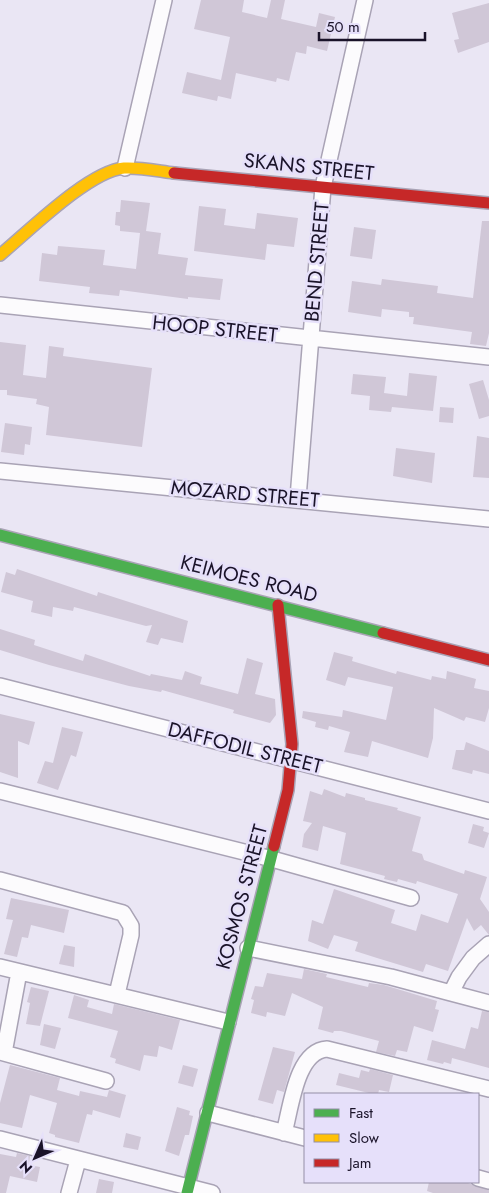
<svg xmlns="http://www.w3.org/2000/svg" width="489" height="1193" font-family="Jost,sans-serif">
<rect width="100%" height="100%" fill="#eae6f4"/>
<path fill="#d0c7d7" d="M201 0H244L242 12 267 18 271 0H285L281 19 316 27 319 13 335 17 327 51 307 46 306 54 296 52 289 81 277 78 276 82 236 73 231 99 218 96 217 101 182 93 187 72 221 80 230 37 194 29Z
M489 3V42L458 53 454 40 459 39 452 13Z
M121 200 150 203 146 231 161 233 158 254 188 258 185 275 223 279 220 300 188 297V299L120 290 119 296 89 293 90 287 39 281 42 253 57 255 58 246 105 250 103 265 136 269 140 233 120 231V226L115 225 116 212H120Z
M199 206 226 209 224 225 255 229 257 213 298 218 294 247 267 244 265 260 194 251Z
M482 221H489V333L486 346 470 344 472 332 413 324 414 317H409V312L382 309 381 317 348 312 352 281 381 285 382 279 438 286 437 293 473 298Z
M354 227 376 230 372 259 350 256Z
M0 342 26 345 23 375 46 378 49 346 64 348 63 356 152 368 142 447 46 435 49 407 36 404 37 399 7 395V390H0Z
M409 373 437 376 433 411 392 407 391 412 369 410 370 396 351 394 353 374 386 377 384 393 407 396Z
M483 380 489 400V416L479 419 469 384Z
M440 407 454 408 453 423 439 422Z
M5 423 32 427 30 445 25 444 24 455 1 452Z
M477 436 489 438V478L473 477Z
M396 448 435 453 432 483 393 476Z
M17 569 97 596 98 592 188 621 183 643 161 638 158 645 146 642 152 625 146 626 74 607 73 611 53 607 52 617 31 612 33 601 1 592 6 572 15 575Z
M0 629 35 640 34 645 83 661 85 654 150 676 151 674 182 680 185 671 202 677 200 684 238 694 247 658 253 660 263 663 255 694 275 699 276 715 270 723 233 713 234 710 162 690 161 692 129 686 49 665 0 650Z
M334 652 353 657 352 661 396 674 397 671 431 680 432 676 446 679 447 671 476 679 474 688 489 691V708L485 722 466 717 464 721 434 708 433 738 428 758 372 741 368 757 344 752 350 732 329 726 328 730 315 727 316 722 302 718 303 711 342 717 343 710 386 720 393 687 348 677 345 686 326 680Z
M0 714 35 722 29 745 18 741V778L0 772Z
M62 727 83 732 76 757 71 755 58 790 37 783 45 761 53 763Z
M466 742 489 751V774L473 770 472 774 452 769 456 750H464Z
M324 789 345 797 346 793 365 798V800L398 808 397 810 421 817 412 851 422 854 424 860 464 874 465 870 487 877 480 899 489 912V935L481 925 474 931 467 918 448 971 426 964 423 972 377 958 355 951 358 942 334 935 328 949 308 941 312 920 323 924 334 889 395 910 391 923 416 931 421 914 448 923 458 894 417 881 416 884 398 879 397 882 384 879 385 876 340 864 346 833 323 826 318 851 302 847 304 834 312 823 303 821 310 791 322 795Z
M473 824 484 827 483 831 489 833 484 848 468 843Z
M11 898 69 910 64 933 31 925 28 938 22 937 17 957 4 954 13 920 6 919Z
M64 945 75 947 74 967 59 964Z
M304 969 327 974 326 977 368 987 369 983 384 985 437 1001 435 1009 439 1010 433 1032 414 1026 407 1052 397 1050 395 1056 376 1052 379 1041 341 1031H334L333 1033 318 1029 323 1007 292 993 285 1016 267 1012 266 1017 251 1013 254 1000 251 999 255 986 263 987 267 973 302 979Z
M31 987 49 991 40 1026 26 1024 30 1003 27 1002Z
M74 995 89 1000 87 1007 112 1014 114 1004 180 1020 172 1050 159 1046 157 1057 144 1055 140 1071 115 1063 116 1059 110 1057 118 1031 68 1018Z
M482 1011 489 1012V1068L452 1058 451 1064 444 1062 443 1064 427 1060 432 1040 465 1049 471 1027 478 1029Z
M44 1024 61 1028 55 1049 40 1045Z
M273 1047 295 1052 284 1092 277 1090 273 1104 258 1100Z
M10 1065 60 1078 57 1090 79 1096 80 1091 107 1097 109 1090 126 1095 120 1118 93 1110 92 1115 87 1114 79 1143 55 1137V1135L49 1133 57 1103 30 1095 22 1128 0 1123V1103Z
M183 1065 198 1069 193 1087 178 1083Z
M370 1069 393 1075 389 1092 379 1090 378 1094H373L336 1085 339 1073 359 1078 361 1070 369 1072Z
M177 1107 190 1111 189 1115 193 1116 189 1135H185L179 1156 165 1151Z
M126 1133 141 1137 138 1150 123 1147Z
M17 1153 30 1156 29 1165 40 1167 37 1182 10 1176 6 1193H0V1154L16 1157Z
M99 1179 114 1182 112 1193H96Z
M429 1182H465L489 1190V1193H433L427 1191Z"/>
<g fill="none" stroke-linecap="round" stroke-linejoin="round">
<defs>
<path id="street" d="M125 168 164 0
M0 305 489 357
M0 471 489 519
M298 498 323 187 365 0
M0 686 489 811
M0 791 272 859 411 898
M0 880 123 913 131 926V935L117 994
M248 948 391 977 451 993 459 977 473 958 489 944
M0 967 228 1022
M451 993 489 1003
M0 1052 106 1081
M4 1053 19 972
M208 1113 305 1138
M284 1133C291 1108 296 1051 327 1049L489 1089
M0 1139 212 1193
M478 1178 489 1181
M69 1193 78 1160"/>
<path id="fast" d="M0 535 383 633
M187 1193 274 846"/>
<path id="slow" d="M0 255C29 231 89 171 124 168 140 167 158 171 174 173"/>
<path id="jam" d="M174 173 489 203
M383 633 489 660
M274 846 288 790 292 744 278 605"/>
</defs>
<use href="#street" stroke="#a9a3b5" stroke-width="18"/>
<use href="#fast" stroke="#a9a3b5" stroke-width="14"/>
<use href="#slow" stroke="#a9a3b5" stroke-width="14"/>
<use href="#jam" stroke="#a9a3b5" stroke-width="14"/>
<use href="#street" stroke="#fcfbfd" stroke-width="15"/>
<use href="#fast" stroke="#4caf50" stroke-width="11"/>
<use href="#slow" stroke="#ffc107" stroke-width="11"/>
<use href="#jam" stroke="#c62828" stroke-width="11"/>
</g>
<g text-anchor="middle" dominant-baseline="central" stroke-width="5" stroke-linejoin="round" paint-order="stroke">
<g font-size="20" fill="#1a1329" stroke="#e6e0fa">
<text transform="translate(309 167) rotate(6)">SKANS STREET</text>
<text transform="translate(317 262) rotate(-85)">BEND STREET</text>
<text transform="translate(215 329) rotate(6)">HOOP STREET</text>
<text transform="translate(245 494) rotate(5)">MOZARD STREET</text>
<text transform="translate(249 579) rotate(14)">KEIMOES ROAD</text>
<text transform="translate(245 748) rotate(14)">DAFFODIL STREET</text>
<text transform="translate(242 897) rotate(-75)">KOSMOS STREET</text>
</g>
</g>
<rect x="304" y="1093" width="175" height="90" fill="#e6e0fa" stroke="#948ea6"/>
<rect x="314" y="1109" width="25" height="8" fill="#4caf50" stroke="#948ea6"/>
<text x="349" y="1118" font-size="15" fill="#1a1329">Fast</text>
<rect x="314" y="1134" width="25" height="8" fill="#ffc107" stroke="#948ea6"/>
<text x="349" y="1143" font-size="15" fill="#1a1329">Slow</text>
<rect x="314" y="1159" width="25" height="8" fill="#c62828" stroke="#948ea6"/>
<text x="349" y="1168" font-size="15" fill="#1a1329">Jam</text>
<g transform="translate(35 1158) rotate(225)" stroke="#e6e0fa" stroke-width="4" paint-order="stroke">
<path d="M0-4L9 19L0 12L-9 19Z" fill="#1a1329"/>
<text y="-8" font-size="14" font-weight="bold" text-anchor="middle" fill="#1a1329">N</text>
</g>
<path d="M319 32v8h106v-8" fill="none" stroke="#1a1329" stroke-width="2.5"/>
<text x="326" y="32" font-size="15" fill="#1a1329" stroke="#e6e0fa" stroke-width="4" paint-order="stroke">50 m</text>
</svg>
